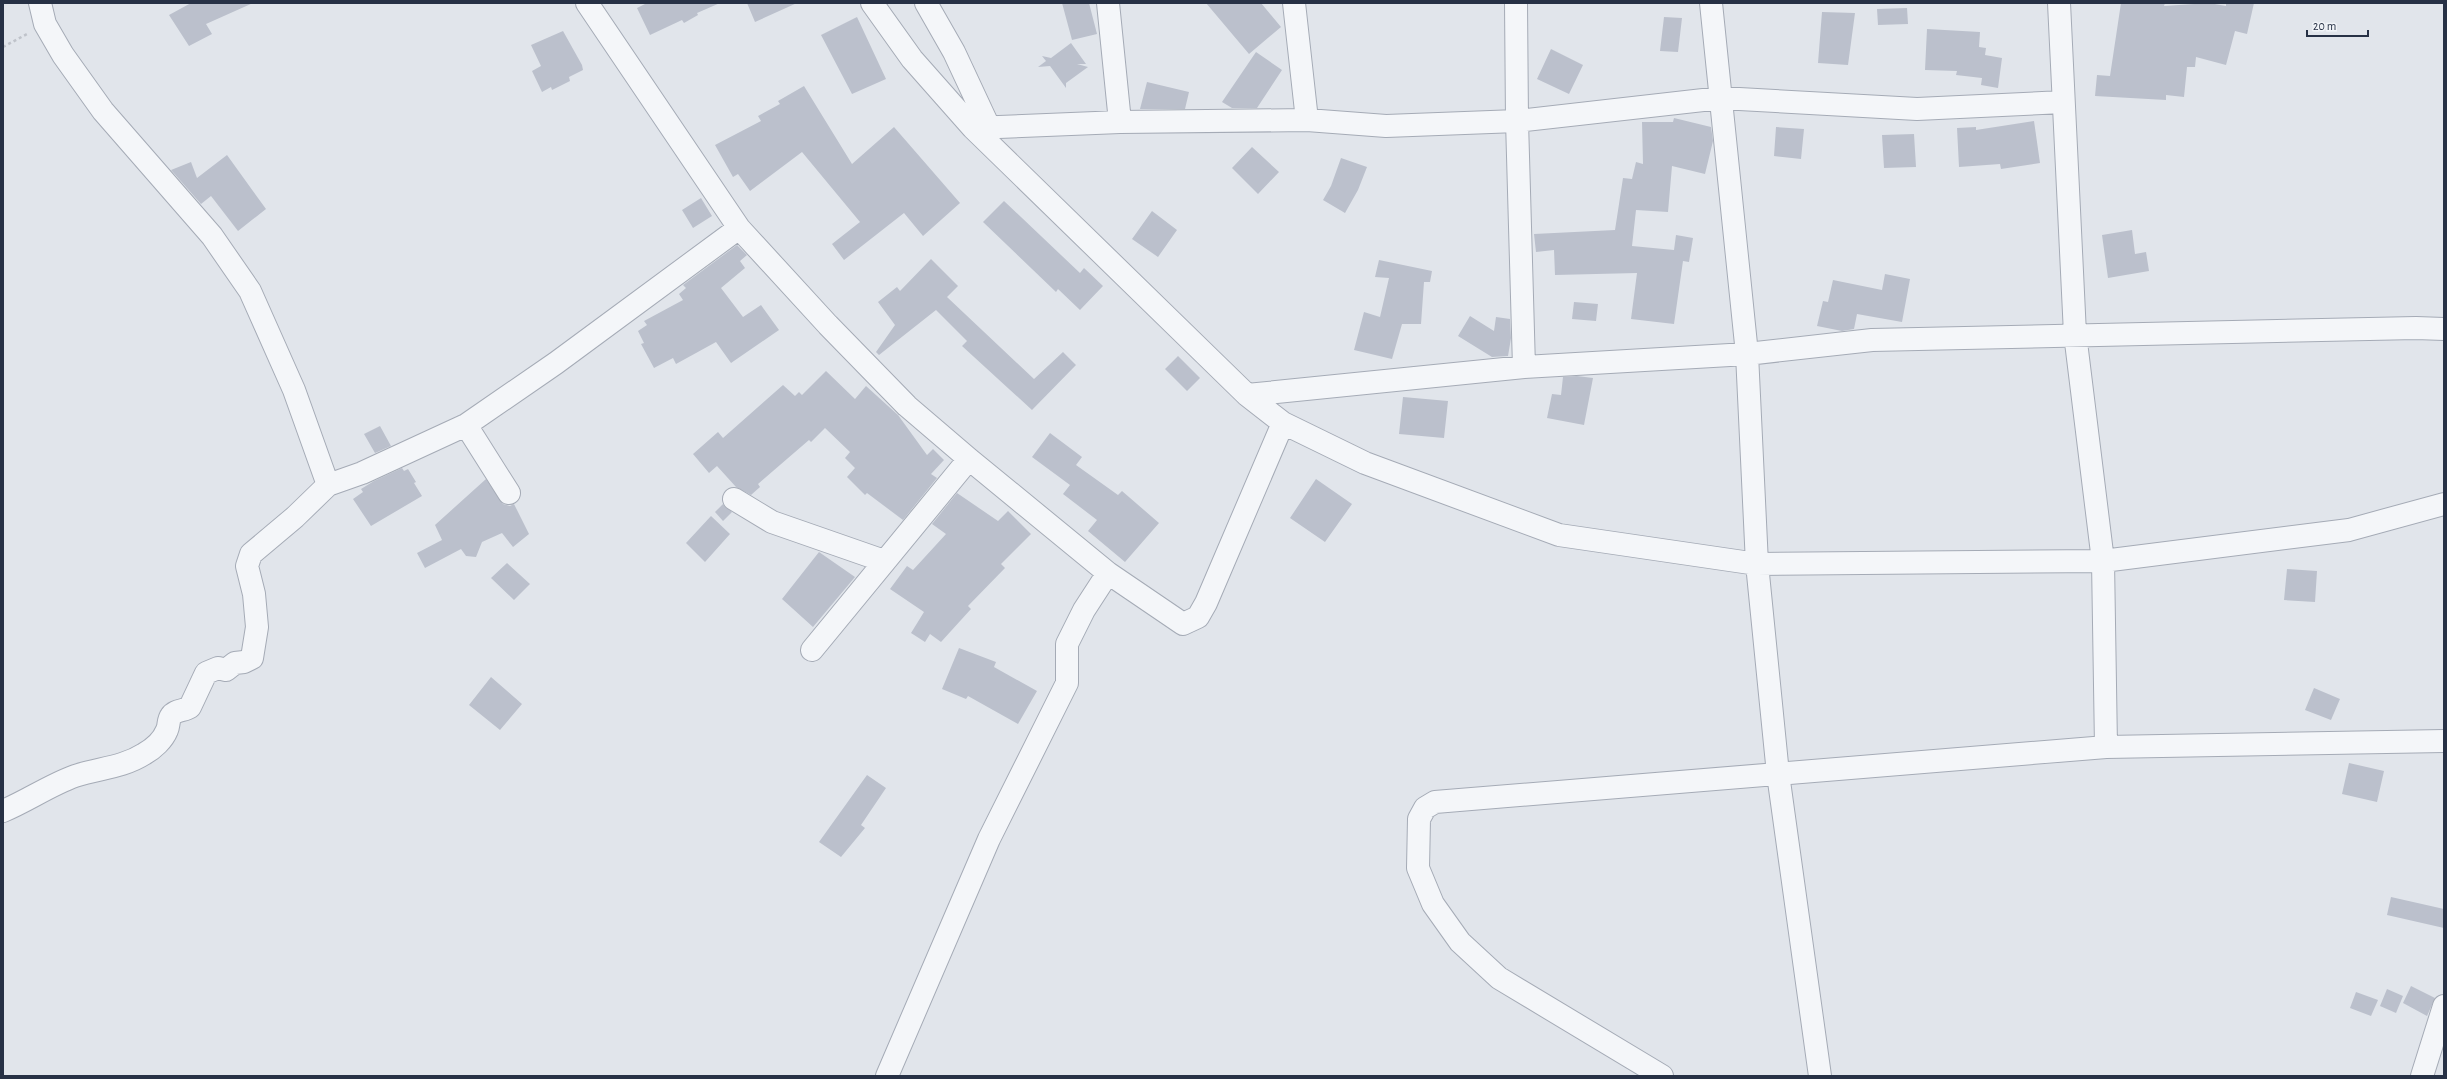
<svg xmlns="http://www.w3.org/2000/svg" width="2447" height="1079" font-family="'Alegreya Sans',sans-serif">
<rect width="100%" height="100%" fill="#e1e5eb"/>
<path fill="#bbc0cc" d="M191 3H253L206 24 212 34 189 46 169 15Z
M647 3H720L697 13 698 15 684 23 682 20 650 35 637 8Z
M747 3H797L755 22Z
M1062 3H1089L1097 34 1072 40Z
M1206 3H1261L1281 27 1249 54Z
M2121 3H2165L2164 6 2209 3 2226 6V3H2254L2247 34 2235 31 2226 65 2196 57 2195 67H2187L2184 97 2166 95V100L2095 96 2097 75 2110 76Z
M1907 8 1908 24 1878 25 1877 9Z
M1822 12 1855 13 1848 65 1818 63Z
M857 17 886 79 852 94 821 35Z
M1664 17 1682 18 1678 52 1660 51Z
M1927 29 1980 32 1979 47 1986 48 1985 55 2002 58 1998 88 1981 85 1982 78 1956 75 1957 71 1925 70Z
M563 31 582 65 583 70 569 77 570 81 552 90 551 87 542 92 532 71 541 66 531 45Z
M1071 43 1086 64H1077L1088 67 1066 83V88L1050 66 1038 67 1046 61 1042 56 1051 58Z
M1551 49 1583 65 1569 94 1537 79Z
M1256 52 1282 70 1257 108H1232L1222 102Z
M1147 82 1189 92 1185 109H1140Z
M804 86 852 164 894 127 960 203 923 236 904 213 844 260 832 244 860 222 802 152 750 191 738 174 733 177 715 145 761 121 758 116 780 104 778 101Z
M1674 118 1711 127 1713 141 1705 174 1672 166 1668 212 1636 210 1632 246 1674 250 1676 235 1693 238 1689 262 1683 261 1674 324 1631 319 1637 273 1555 275 1554 250 1536 252 1534 234 1615 230 1623 178 1632 179 1636 162 1643 164 1642 122H1673Z
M2034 121 2040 163 2001 169 2000 164 1959 167 1957 128 1976 127V130Z
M1776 127 1804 129 1801 159 1774 156Z
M1914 134 1916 167 1884 168 1882 135Z
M1252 147 1279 172 1258 194 1232 168Z
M227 155 266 209 238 231 211 196 201 204 171 170 191 162 197 178Z
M1341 158 1367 167 1358 190 1345 213 1323 200 1331 186Z
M701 198 712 216 693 228 682 210Z
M1004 201 1080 273 1084 268 1103 286 1080 310 1058 289 1056 292 983 222Z
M1152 211 1177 230 1158 257 1132 239Z
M2132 230 2135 254 2146 252 2149 271 2108 278 2102 235Z
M737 245 747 255 740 261 745 268 721 288 743 317 761 305 779 330 731 363 716 342 676 364 673 358 654 368 641 344 644 343 638 331 647 325 644 321 683 300 679 294 686 288 683 285Z
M931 259 958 286 947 297 1034 379 1063 352 1076 365 1032 410 962 346 967 341 936 310 879 355 876 352 895 325 878 302 897 287 900 291Z
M1379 260 1432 271 1430 282H1424L1421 324H1402L1392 359 1354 350 1364 312 1380 317 1389 278 1375 277Z
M1885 274 1910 279 1902 322 1857 314 1854 329 1842 331 1817 326 1823 301 1828 302 1833 280 1882 290Z
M1574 302 1598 304 1596 321 1572 319Z
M1470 316 1494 331 1496 317 1510 319 1511 338 1508 356 1492 357 1458 336Z
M1178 356 1200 378 1187 391 1165 369Z
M826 371 855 399 866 386 898 415 927 455 933 449 944 460 931 474 937 478 903 520 867 493 865 495 847 477 855 468 845 458 850 452 825 428 811 442 809 440 758 484 760 487 751 495 736 487 717 466 709 473 693 454 718 432 723 438 783 385 795 396 799 392 802 395Z
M1577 376 1593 378 1584 425 1547 418 1552 394 1561 395 1563 377Z
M1403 397 1448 401 1444 438 1399 434Z
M380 426 391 446 375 453 364 434Z
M1050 433 1082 457 1076 465 1118 495 1122 491 1159 523 1125 562 1088 531 1097 520 1063 494 1070 485 1032 457Z
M402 468 404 471 408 469 416 482 414 483 422 496 371 526 353 499 363 492 361 489 374 481Z
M486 479 503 504 510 506 514 504 529 534 513 547 502 533 482 542 476 557 466 556 461 549 425 568 417 553 442 540 435 525Z
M1316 479 1352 504 1325 542 1290 518Z
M957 493 998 521 1008 511 1031 534 1001 564 1005 568 968 606 971 609 941 642 930 634 925 642 911 633 924 612 890 589 907 566 913 570 946 534 932 524Z
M723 504 732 512 723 521 715 512Z
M711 516 730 534 705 562 686 543Z
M819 552 855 577 813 627 782 599Z
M507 563 530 584 514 600 491 578Z
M2287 569 2317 571 2315 602 2284 600Z
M959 648 996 662 994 667 1037 691 1018 724 968 696 966 699 942 689Z
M491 677 522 704 500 730 469 705Z
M2314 688 2340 699 2331 720 2305 710Z
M2349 763 2384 771 2377 802 2342 794Z
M867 775 886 788 861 825 865 828 841 857 819 842Z
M2391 897 2444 909V928L2387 915Z
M2411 986 2435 998 2427 1016 2403 1003Z
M2387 989 2403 996 2396 1013 2380 1006Z
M2356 992 2378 1000 2371 1016 2350 1008Z"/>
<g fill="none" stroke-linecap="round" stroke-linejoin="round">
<defs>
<path id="minor" d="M40 3 45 24 63 55 103 111 212 236 250 291 294 390 328 485
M587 3 739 228 828 325 907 406 969 459 1108 573 1183 624 1198 617 1206 603 1283 423
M872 3 912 59 973 128 1247 395 1283 423 1365 463 1559 535 1757 564 2103 561 2349 530 2444 504
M926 3 954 52 989 127
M1108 3 1120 122
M1294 3 1307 120
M1516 3 1517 121 1524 367
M1711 3 1747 354 1757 564 1778 774 1820 1076
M2059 3 2075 334 2103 561 2106 747
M973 128 1120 122 1307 120 1386 126 1517 121 1721 98 1917 109 2063 102
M1247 395 1524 367 1747 354 1872 340 2416 328 2444 329
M466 425 509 493
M734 499 772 522 884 561
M812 650 969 459
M3 811C27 801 50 785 75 776 98 768 122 768 144 754 153 749 163 740 167 730 169 726 168 720 171 716 175 710 184 711 190 707L206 673 218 668 226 670 235 663 244 662 252 658 257 627 254 594 247 566 251 554 295 517 328 485 362 473 466 425 556 363 739 228
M887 1076 989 839 1067 683V644L1084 610 1108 573
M1662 1076 1499 978 1460 942 1433 904 1418 868 1419 819 1425 808 1435 802 2106 747 2444 741
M2422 1076 2444 1006"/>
</defs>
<use href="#minor" stroke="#a5abb6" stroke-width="24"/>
<path stroke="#bfc3ca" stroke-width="2.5" stroke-dasharray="3 3" stroke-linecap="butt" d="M3 47 27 34"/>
<use href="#minor" stroke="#f4f6f9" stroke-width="22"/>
</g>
<rect width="2447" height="1079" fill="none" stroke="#273145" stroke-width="8"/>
<path d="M2307 30v6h61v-6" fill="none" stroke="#273145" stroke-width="2"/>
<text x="2313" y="30" font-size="12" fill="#273145" stroke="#f1f4f8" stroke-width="3" paint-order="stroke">20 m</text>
</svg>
